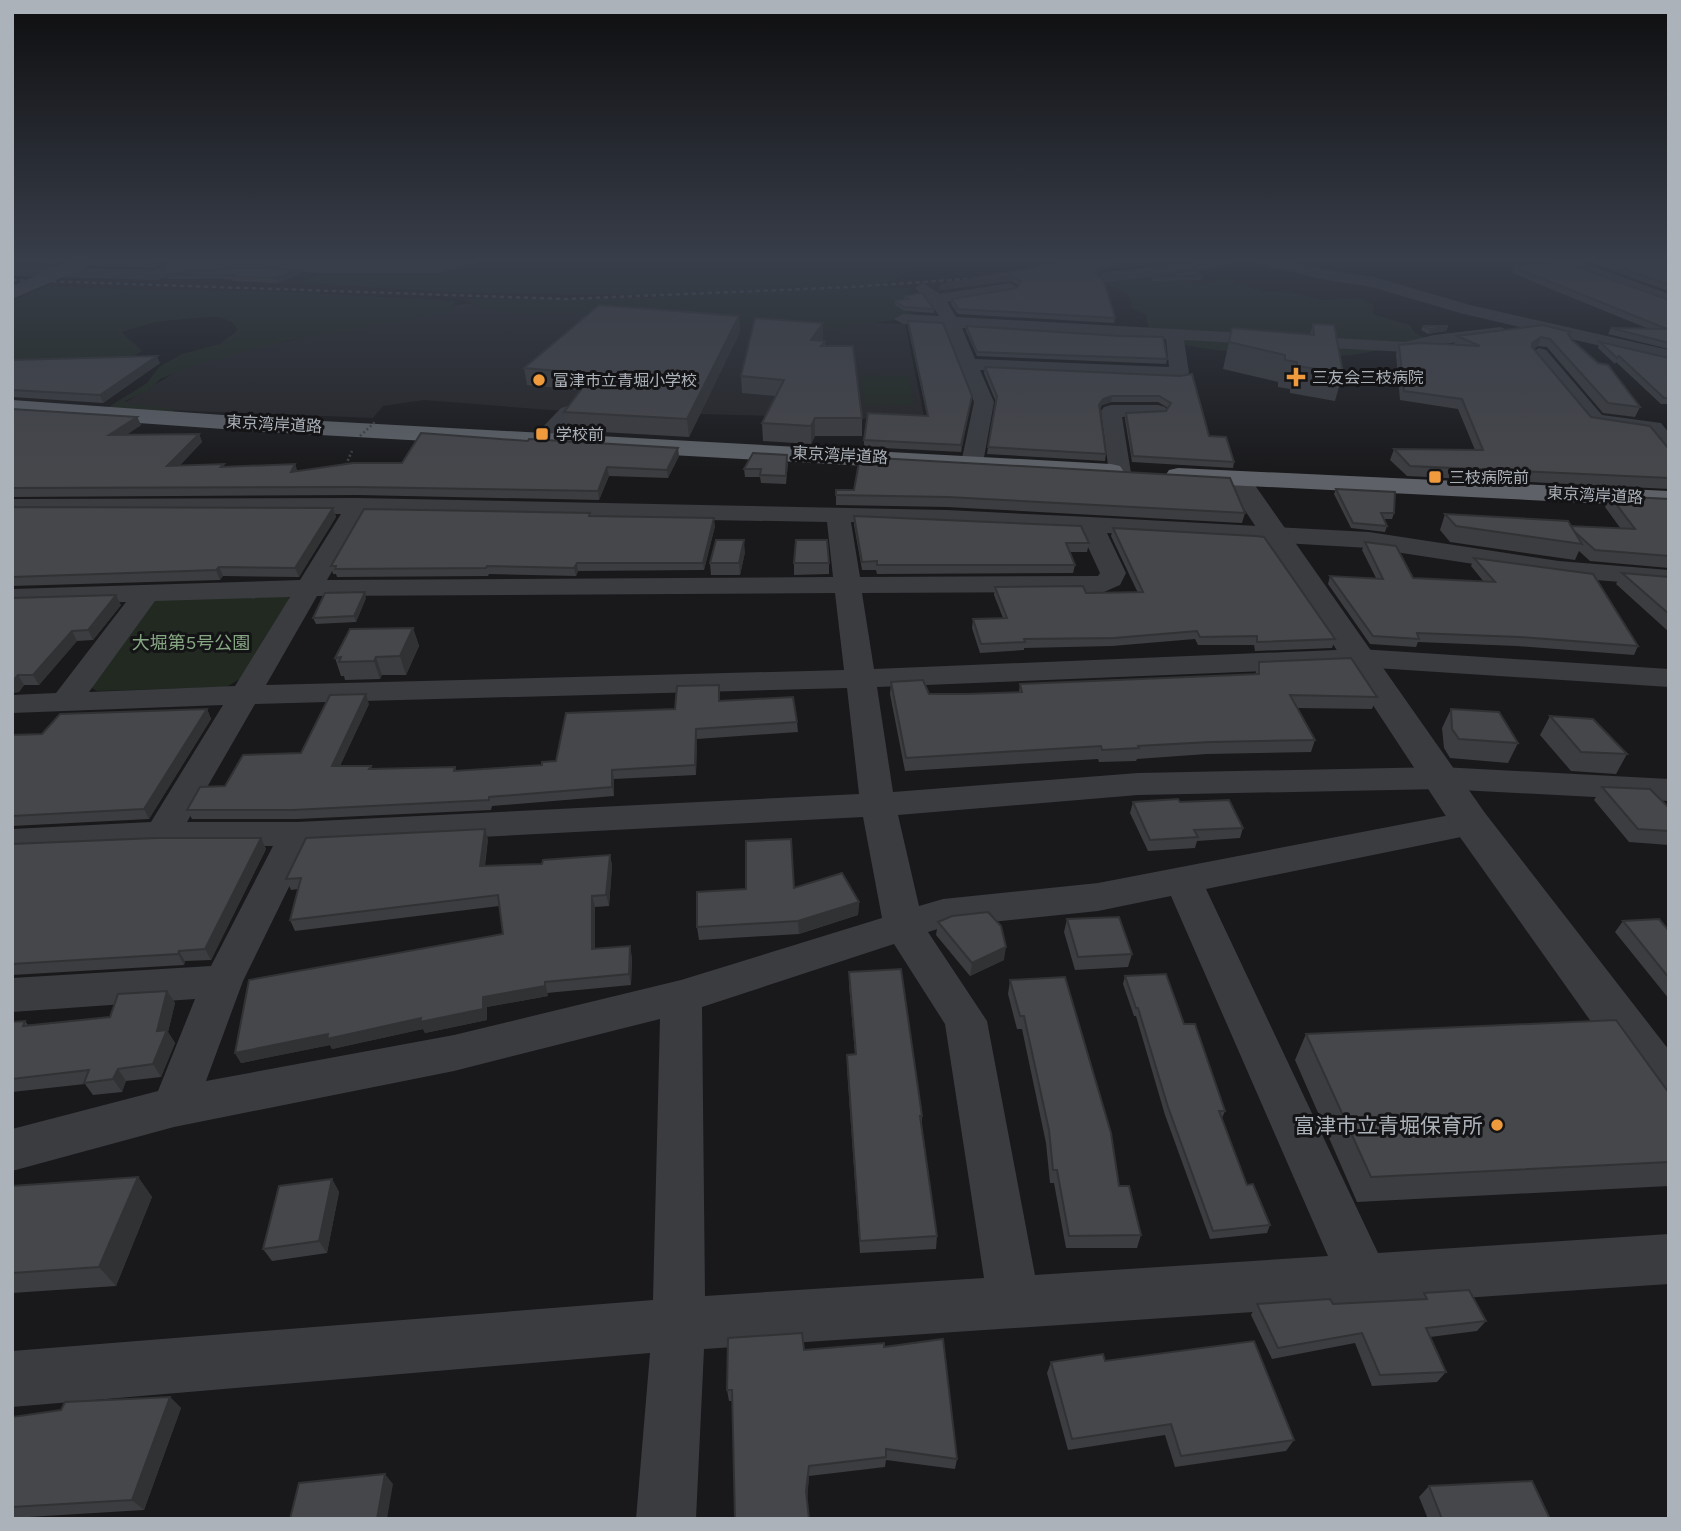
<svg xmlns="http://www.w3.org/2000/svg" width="1681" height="1531" font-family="Figtree,'Noto Sans JP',sans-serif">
<rect width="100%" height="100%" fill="#19191b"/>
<path fill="#252528" d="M463 304 905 324 925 420 550 410 424 400 383 406 373 418 116 408 194 361Z"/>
<path fill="#212921" d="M485 259H623C645 264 674 250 694 264L753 263 789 259H898L910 271 879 287 912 288 897 308 915 314 897 320 817 330 805 327C731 322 658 319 584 314 542 311 501 321 463 299L649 298 682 295 462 293 301 283 334 269 469 265Z
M1120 276 1203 283 1230 279 1262 292 1286 291 1322 300 1360 298 1374 306 1373 314 1410 325 1414 332 1424 338C1400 344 1375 352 1351 355 1313 359 1185 354 1154 334 1148 329 1147 322 1146 315L1130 307 1132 303 1127 293 1101 281Z
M46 286 168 291H270L456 301 452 308 437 315 286 341 198 364 160 379 151 389 125 401 129 404 170 408 175 412 102 411 147 383 159 367 182 354 220 344 238 330 232 322 219 317H206L156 322 121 332 142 351 129 359 12 364V301Z
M909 375 914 405 864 406 861 376Z
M287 595 292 601 242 678 226 687 97 691 90 687 149 603 161 599Z"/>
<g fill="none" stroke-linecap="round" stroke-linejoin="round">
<path stroke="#404347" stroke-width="2.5" stroke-dasharray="2 2.5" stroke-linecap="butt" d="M344 469 352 451"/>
<path fill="#3a3c40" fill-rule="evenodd" d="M182 259H201L197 263 246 259 319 263 317 259 346 261 438 263 457 259H483L480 262 438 273H321L246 269 171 275 157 280 12 276V266L155 270Z
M1211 259H1239L1236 262 1185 274 1105 282 1097 277 1105 272 1185 264Z
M1251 259H1277L1321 269 1374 277 1470 305 1669 350V362L1460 313 1372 287 1321 279 1259 264Z
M1551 259H1572L1669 294V305L1554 262Z
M923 283 940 294 1010 283 1018 288 1010 293 947 302 956 317 1405 342 1434 335 1501 327 1510 332 1501 337 1434 345 1405 352 1184 340 1189 373 1179 379 980 370 994 402 983 463 980 468H964L961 463 974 402 944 327 903 324 894 319 903 314 939 316 930 302 915 288ZM962 328 1166 339 1169 367 975 359Z
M1539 348 1546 350 1602 415 1661 423 1669 433V456L1661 454 1647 433 1589 425 1530 354Z
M1111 405H1158L1165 407 1168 411 1165 415 1122 417 1131 473 1128 478H1112L1109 473 1101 411 1104 407Z
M568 406 575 408 578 412 575 416 553 443H537L534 438 537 433 561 408Z
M358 498 947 510 1090 517 1369 532 1559 561 1669 570V586L1559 577 1369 548 1107 533 1126 573 1120 585 1104 592 862 593 874 669 1360 649 1669 669V687L1360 667 877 687 893 792 1138 773 1441 767 1669 779V801L1441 789 1138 795 898 815 919 906 943 899 1098 883 1471 811 1483 814 1489 823 1483 832 1471 835 1206 889 1378 1253 1669 1234V1284L704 1349 696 1519H636L650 1353 12 1407V1351L653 1300 660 1019 454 1071 174 1127 12 1171V1129L158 1091 195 999 12 1012V978L211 966 273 846H162L12 853V829L151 822 223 705 12 713V695L56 693 126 602 12 605V589L300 580 341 514 12 513V499ZM365 514 827 522 833 577 327 580ZM851 522 1081 532 1100 573 1098 576 860 577ZM835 593 844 670 266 685 317 596ZM290 597 235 686 89 692 155 601ZM847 688 859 794 297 822H187L255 704ZM863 817 882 918 681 980 454 1035 206 1081 243 981 309 846ZM1171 896 1328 1256 1035 1275 987 1021 928 932 944 927 1098 911ZM894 944 945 1024 984 1278 705 1296 702 1007Z"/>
<path fill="#3a3c40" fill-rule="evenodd" d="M1238 472 1247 474 1485 813 1669 1050V1112L1651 1106 1457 833 1225 480 1229 474Z"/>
<path fill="#484b50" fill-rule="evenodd" d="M75 259H98L95 263 12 299V286Z"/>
<path fill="#5e6268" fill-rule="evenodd" d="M12 400 251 417 1111 464 1120 466 1124 472 1120 478 1111 480 251 431 12 414Z
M1178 468 1669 491V507L1169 482 1165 476 1169 470Z"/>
<path stroke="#4d5055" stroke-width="2.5" stroke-dasharray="4.5 3.5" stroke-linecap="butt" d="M12 280 566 299 852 287 994 277"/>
<path stroke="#404347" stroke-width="2.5" stroke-dasharray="2 2.5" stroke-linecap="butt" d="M360 436 375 422"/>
</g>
<path fill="#3c3d40" d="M12 259H69L57 264 12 262Z
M176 259 155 267 96 266 93 260Z
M289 259H316L315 260Z
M1056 259H1193L1105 269 1098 275 1115 318 1114 323 958 314 951 304 952 299 1017 288 1018 285 1011 281 940 290 1056 263Z
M1286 259H1330L1311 264Z
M1588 259H1669V291L1594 264 1595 261Z
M1514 267 1669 300V349L1608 334 1611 328 1649 329 1512 273Z
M298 270 300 274 277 283 232 281V279H168L166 275Z
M1202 275 1201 280 1151 281 1152 277Z
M904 296 934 309V313L904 311 895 305V301L904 299Z
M739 316 740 332 689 437 567 430 564 412 581 390 527 385 524 368Z
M908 321 972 396 961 452 864 447V440L927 415 908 327Z
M823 323V338L822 341H825V346L862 418V436H815L811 444 763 441 762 423 776 396 742 393 741 376Z
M1313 324 1343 373 1335 401 1290 393V389L1278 387V382L1223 369 1232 328 1310 335Z
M966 326 1167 359 1166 364 977 356 966 331Z
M1423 326H1448L1446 331 1428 334 1421 330Z
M1568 335 1572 340 1640 407 1635 417 1603 413 1547 347 1538 346 1533 349 1591 417 1669 449V489L1407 476 1390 460 1394 449 1475 450 1458 409 1400 400 1396 354 1399 345H1454L1457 336Z
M1600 342 1669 358V404H1661L1616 362 1615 364 1598 348Z
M12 360 160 363 103 403 12 397Z
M985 367 1180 376 1209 436 1234 462 1233 468 1132 462 1125 419 1126 413 1166 411 1168 408 1158 402H1111L1102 405 1100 409 1106 454 1105 461 987 454 996 402 984 373Z
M12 409 137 417 141 425 126 435 199 434 202 442 179 466 298 471 402 463 679 456 668 478 609 476 599 500 358 495 12 497Z
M788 463 786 484 761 483 760 477H745L744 469Z
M1336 489 1394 513 1392 519H1383L1387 526 1385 532 1351 528 1334 494Z
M836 490 1245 513 1242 523 947 507 836 505Z
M1610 496 1669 499V568L1590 561 1579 551 1575 560 1450 542 1440 530 1445 514 1571 526 1621 529 1605 507Z
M12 507 333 508 336 517 299 577 223 576 220 580 12 586Z
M590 513V516L715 526 704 570 578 571 576 576 489 574 488 576 337 577 336 574H333L331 566Z
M854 516 1089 543 1087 552H1070L1075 565 1073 573 877 574 876 570H862L854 525Z
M1113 528 1335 639 1332 648 1255 651 1254 645H1198L1195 639 1112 646 1024 648V650L980 653 972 628 973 619 1003 618 994 595 995 587 1086 593H1138L1111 536Z
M1365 542 1413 578 1484 582 1471 566 1474 558 1638 646 1634 655 1516 646 1418 642 1416 647 1370 644 1328 584 1330 576 1376 578 1362 550Z
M745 552 740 575H711L710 563Z
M794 563H829V574L794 575Z
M1622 573 1669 577V632L1616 584Z
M12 598 121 605 93 640 77 641 39 685H24L19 692 12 693Z
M366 598 356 622 316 624 313 618Z
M413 628 419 646 406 675H382L380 679 345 680 344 676H341L335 658Z
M1259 662 1377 697 1372 709 1297 708 1315 740 1311 752 1207 754 1137 759 1136 761 1099 762 1098 759 905 771 890 694 891 682 929 694H967L1019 692 1020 684 1255 675Z
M720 694V701L797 722 798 732 697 739 696 775 614 779V796L492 806 491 810 297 819H192L187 810 225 786 301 753 369 704 340 766H371L372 769 455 767 456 771 542 765 556 761 675 709Z
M207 709 211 719 149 819 12 826V735L42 734Z
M1451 709 1518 743 1508 763 1450 758 1444 748 1442 728Z
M1550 716 1627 754 1616 774 1571 771 1540 735Z
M1602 787 1669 808V845L1629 842 1594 800Z
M1133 802 1243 828 1240 838 1197 841 1195 848 1148 851 1130 813Z
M261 838 266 849 211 960 185 961 184 965 12 975V844Z
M488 839 485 866 542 864 610 855 612 866 609 906 595 907V949L632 957 631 985 547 993 548 996 487 1007V1020L425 1033 423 1029 332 1049 330 1045 241 1063 235 1053 503 934 499 906 295 931 290 920 298 889 291 890 286 879Z
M794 888 859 902 858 915 799 934 699 940 697 927Z
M1067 919 1132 954 1128 967 1075 970 1064 932Z
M1623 921 1669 931V999L1615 932Z
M938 922 1004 960 970 976 936 935Z
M849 972 922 1116V1126L937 1236 936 1249 860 1253 847 1068V1055L855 1054 849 985Z
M1125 976 1184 1024 1225 1111 1222 1118 1247 1185 1270 1225 1267 1233 1210 1239 1165 1115 1136 1016H1134L1123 984Z
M1010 980 1119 1186 1141 1235 1137 1248H1066L1054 1183H1050L1046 1143 1022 1029H1017L1008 994Z
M167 991 175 1003 168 1032 175 1043 161 1077 126 1081 122 1092 93 1095 85 1084 12 1092V1022L25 1021 28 1025 110 1017Z
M1306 1034 1669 1093V1186L1357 1202 1295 1060Z
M138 1177 152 1197 116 1286 12 1293V1186Z
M332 1179 339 1192 327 1253 272 1261 263 1249Z
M1424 1293 1486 1321 1477 1331 1430 1337 1446 1372 1437 1382 1372 1386 1355 1343 1272 1359 1251 1315 1257 1304H1333L1418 1300Z
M884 1347 957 1459 955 1469 886 1460 885 1467 809 1476 807 1499 732 1401H729L727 1390 804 1350Z
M1105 1361 1294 1440 1286 1451 1175 1467 1165 1435 1068 1450 1047 1373 1051 1362Z
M170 1397 181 1408 144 1510 12 1518V1417Z
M1429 1486 1550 1519H1428L1419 1497Z"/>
<path fill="#313234" d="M54 259H69L57 264Z
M161 259H176L155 267 152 262Z
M1153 259H1193L1105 269 1095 278V273L1105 264Z
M1312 259H1330L1311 264Z
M298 270 300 274 277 283 276 278Z
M1011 275V281L940 290V285Z
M739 316 740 332 689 437 687 419Z
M823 323V338L812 356 811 340Z
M1448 326 1446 331 1428 334 1430 329Z
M1541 337 1538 346 1529 352 1532 343Z
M157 356 160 363 103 403 100 395Z
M972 396 971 402 961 452V445Z
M1112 396 1111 402 1102 405 1098 411 1099 405 1103 399Z
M137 417 141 425 113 444 109 435Z
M815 418V436L811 444V426Z
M199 434 202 442 171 475 167 466Z
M678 448 679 456 668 478 667 470Z
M295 464 298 472H291Z
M607 467 609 476 599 500 598 491Z
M333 508 336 517 299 577 295 568Z
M714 518 715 526 704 570 703 563Z
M744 540 745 552 740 575 739 563Z
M577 563 578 571 576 576 574 568Z
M219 567 223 576 220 580 216 570Z
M365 592 366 598 356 622 354 616Z
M116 595 121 605 93 640 88 630Z
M413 628 419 646 406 675 400 656Z
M72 631 77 641 39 685 33 675Z
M376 657 382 675 380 679 374 661Z
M18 675 24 685 19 692 12 693V682Z
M366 694 369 704 335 776 332 766Z
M207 709 211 719 149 819 144 809Z
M696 729 697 739 696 775 695 765Z
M612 770 614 779V796L612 787Z
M485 829 488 839 483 877 480 866Z
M261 838 266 849 211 960 205 949Z
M610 855 612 866 609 906 606 895Z
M592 896 595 907V960L592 949Z
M859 902 858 915 799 934 798 921Z
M630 946 632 957 631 985 629 974Z
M1006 947 1004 960 970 976 972 963Z
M179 951 185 961 184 965 178 954Z
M545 982 548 996 487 1007V1020L425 1033 423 1029 332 1049 330 1045 241 1063 235 1053Z
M167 991 175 1003 168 1032 175 1043 161 1077 153 1064 157 1031Z
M118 1069 126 1081 122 1092 113 1079Z
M138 1177 152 1197 116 1286 99 1267Z
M332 1179 339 1192 327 1253 319 1241Z
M170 1397 181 1408 144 1510 132 1500Z
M809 1466V1476L807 1502 806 1491Z
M385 1474 393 1484 387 1519H377Z"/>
<path fill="#46474b" stroke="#313234" stroke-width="2" d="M94 259H161L152 262 93 260Z
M1057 259H1153L1105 264 1095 273 1103 279 1115 318 958 309 952 299 1017 288 1021 281 1011 275 940 285 1057 263Z
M1596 259H1669V285Z
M1563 262 1669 300V343L1611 328 1667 329 1514 267Z
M245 267 298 270 276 278 231 277 234 275H166Z
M1194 270 1202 275 1152 277Z
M922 293 934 309 904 307 895 301 909 299 904 296Z
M599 305 739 316 687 419 564 412 593 374 524 368Z
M755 318 823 323 811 340 825 341 821 346H853L862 418H815L811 426 762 423 784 380 741 376Z
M908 321 943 323 972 396 961 445 864 440 868 413 928 416Z
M1313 324 1334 325 1343 373 1297 366V362L1285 360V355L1229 342 1232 328 1314 335Z
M1543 325 1570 332 1568 334 1572 340 1598 363 1608 365 1640 407 1608 403 1550 339 1541 337 1532 343V347L1591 417 1650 426 1669 449V478L1410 466 1394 449 1483 450 1462 399 1404 391 1399 345 1420 343 1480 346 1457 336Z
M966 326 1120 336 1163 337 1167 359 977 352Z
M1423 326H1448L1430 329Z
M1600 342 1669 358V398H1664L1619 356 1617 358Z
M157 356 100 395 12 390V360Z
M985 367 1180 376 1192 374 1209 436 1226 437 1234 462 1133 456 1126 413 1166 411 1171 403 1159 396H1112L1103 399 1099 405 1106 454 988 447 997 396Z
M12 409 137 417 109 435 199 434 167 466 224 464 221 467 295 464 291 472 353 463H402L421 433 528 441 529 439 678 448 667 470 607 467 598 491 355 487 12 488Z
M753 453 787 455 786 476 760 475 761 469H744Z
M860 457 1230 478 1245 513 948 497 836 495V490H854Z
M1336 489 1395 492 1394 513H1381L1387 526 1353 523Z
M1610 496 1669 499V556L1595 550 1575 532 1571 526 1635 529Z
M12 507 333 508 295 568 219 567 216 570 12 577Z
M364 509 590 513 589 516 714 518 703 563H577L574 568 487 566 486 568 335 569 336 566H331Z
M1445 514 1568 521 1582 544 1456 526Z
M854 516 1081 526 1089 543H1066L1075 565H877V561L862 562Z
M1113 528 1255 536 1264 537 1335 639 1257 642V636L1200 637 1197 631 1114 638 1024 639 1025 642 981 644 973 619 1007 618 995 587 1083 586 1086 593 1143 592Z
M716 540H744L739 563H710Z
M796 540H827L829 563H794Z
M1365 542 1396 546 1413 578 1495 582 1474 558 1593 574 1638 646 1520 637 1417 633 1419 639 1373 636 1330 576 1383 579Z
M1622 573 1669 577V614Z
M365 592 354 616 313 618 325 593Z
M116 595 88 630 72 631 33 675H18L12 682V598Z
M413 628 400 656 376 657 374 661 339 662 341 657 335 658 350 629Z
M1351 658 1377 697 1290 695 1315 740 1210 742 1138 746 1139 748 1102 750 1101 746 906 758 891 682 923 680 929 694H967L1022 692 1020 684 1259 674V662Z
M719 685V701L793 697 797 722 696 729 695 765 612 770V787L489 797V800L293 810H187L200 787 225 786 243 755 301 753 330 695 366 694 332 766H371L369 769 455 767 454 771 542 765V762L556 761 566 713 675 709 677 686Z
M207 709 144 809 12 816V735L42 734 60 714Z
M1451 709 1499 712 1518 743 1459 739 1452 729Z
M1550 716 1593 719 1627 754 1581 752Z
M1602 787 1650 789 1669 808V831L1638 829Z
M1178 799 1180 802 1229 800 1243 828 1194 830 1198 837 1150 840 1133 802Z
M485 829 480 866 542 864 543 860 610 855 606 895 592 896V949L630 946 629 974 545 982V986L483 997V1009L420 1022 421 1018 327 1039 328 1034 235 1053 249 980 503 934 498 895 290 920 301 878 286 879 306 838Z
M156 838H261L205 949 179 951 178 954 12 964V844Z
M791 839 794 888 842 873 859 902 798 921 697 927V892L746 889V841Z
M988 912 1001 926 1006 947 972 963 938 922 952 916Z
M1119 917 1132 954 1078 957 1067 919Z
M1659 919 1669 931V978L1623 921Z
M901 969 922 1116H920L937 1236 860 1241 847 1055 856 1054 849 972Z
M1166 974 1184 1024H1195L1225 1111H1219L1247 1185 1253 1184 1270 1225 1213 1231 1168 1107 1138 1008H1136L1125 976Z
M1065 977 1111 1133 1119 1186H1129L1141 1235 1069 1236 1057 1170H1053L1049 1130 1024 1016H1020L1010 980Z
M167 991 157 1031 167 1030 153 1064 118 1069 113 1079 84 1083 89 1070 12 1079V1022L25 1021 23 1026 110 1017 118 994Z
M1616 1020 1669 1093V1162L1371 1177 1306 1034Z
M138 1177 99 1267 12 1273V1186Z
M332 1179 319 1241 263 1249 279 1186Z
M1469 1290 1486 1321 1426 1328 1446 1372 1380 1375 1362 1333 1278 1348 1257 1304 1330 1299 1333 1304 1427 1299 1424 1293Z
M802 1333 804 1350 884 1343V1347L943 1339 957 1459 886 1449V1457L809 1466 806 1491 809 1519H735L732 1390H727L728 1338Z
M1254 1341 1294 1440 1181 1456 1171 1424 1072 1439 1051 1362 1103 1354 1105 1361Z
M170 1397 132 1500 12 1507V1417L61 1410 65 1402Z
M385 1474 377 1519H290L299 1483Z
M1532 1481 1550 1519H1442L1429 1486Z"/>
<linearGradient id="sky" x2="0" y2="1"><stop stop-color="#0e0e0f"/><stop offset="0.55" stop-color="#383e4a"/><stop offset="1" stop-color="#383e4a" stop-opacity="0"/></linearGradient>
<rect width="1681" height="473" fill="url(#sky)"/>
<g fill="#ef9b3d" stroke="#141416" stroke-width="2.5">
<path d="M1292.5 366.5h7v7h7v7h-7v7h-7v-7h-7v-7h7z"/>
<circle cx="539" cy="380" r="7"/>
<rect x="535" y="427" width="14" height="14" rx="3.5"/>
<rect x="1428" y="470" width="14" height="14" rx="3.5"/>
<circle cx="1497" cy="1125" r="7"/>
</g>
<g text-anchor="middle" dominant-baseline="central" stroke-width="6" stroke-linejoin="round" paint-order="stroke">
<g font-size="16" fill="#acb2ba" stroke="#141416" text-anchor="start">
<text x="1312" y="377">三友会三枝病院</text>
<text x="553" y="380">富津市立青堀小学校</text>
<text x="556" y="434">学校前</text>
<text x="1449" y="477">三枝病院前</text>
</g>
<g font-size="16" fill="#acb2ba" stroke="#141416">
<text transform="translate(274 424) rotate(3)">東京湾岸道路</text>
<text transform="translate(840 455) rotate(3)">東京湾岸道路</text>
<text transform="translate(1595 495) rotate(3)">東京湾岸道路</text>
</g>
<g font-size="18" fill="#86a583" stroke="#141416">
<text x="191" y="643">大堀第5号公園</text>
</g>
<g font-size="21" fill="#acb2ba" stroke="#141416" text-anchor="end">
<text x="1483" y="1125">富津市立青堀保育所</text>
</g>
</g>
<rect width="1681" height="1531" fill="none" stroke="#acb2ba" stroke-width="28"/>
</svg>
